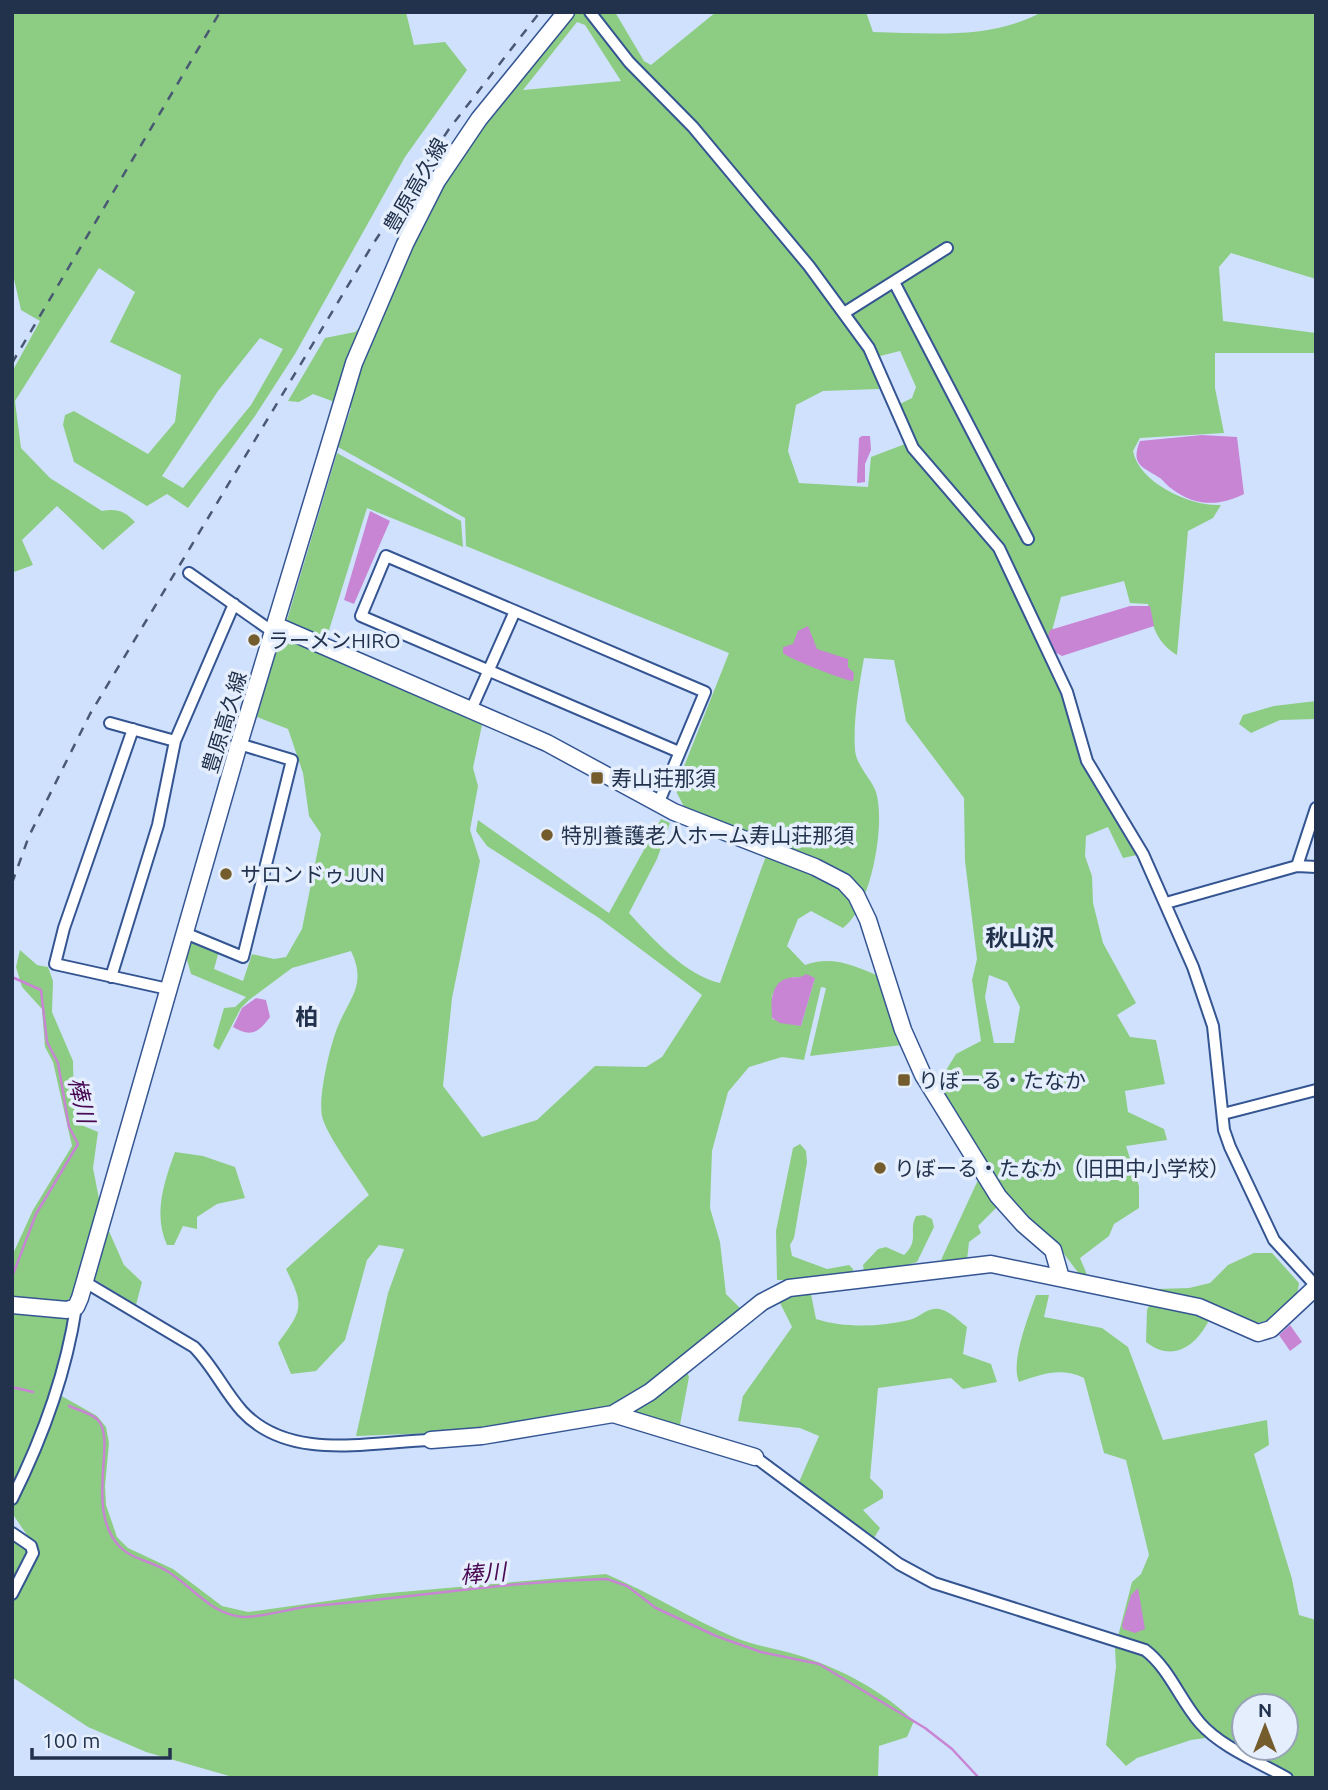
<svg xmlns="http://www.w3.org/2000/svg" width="1328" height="1790" font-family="Ubuntu,'Noto Sans JP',sans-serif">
<rect width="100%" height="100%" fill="#d0e1fd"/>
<path fill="#8dcd83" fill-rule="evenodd" d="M12 12H406L414 45 445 42 467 70 405 157 295 354 255 416 188 508 167 494 147 506 74 462 63 425 65 415 74 411 148 454 175 422 181 375 110 342 135 292 99 268 15 401 21 448 50 478 102 511C117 508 125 511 135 522L103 550 57 506 22 540 33 565 14 572 12 372 40 321 21 310 12 270ZM260 338 283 349 251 405 183 488 162 476 218 391Z
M575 12H615L644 61 651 65 716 12H866L873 32C931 33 990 40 1042 12H1316V279L1231 253 1219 267 1223 321 1316 333V353H1215V388L1224 433 1140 438 1133 451C1139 483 1191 507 1221 505L1213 518 1188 531 1177 655C1157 643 1152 626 1148 604L1130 603 1124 581 1061 597 1051 635 1048 666 1067 705 1081 762 1137 855 1123 858 1108 827 1086 836 1085 856 1092 876 1093 903 1103 943 1136 1003 1117 1015 1130 1037 1156 1040 1165 1084 1125 1091 1128 1112 1164 1129 1167 1140 1126 1146 1139 1186V1208L1114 1224 1109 1236 1080 1258 1088 1277 1080 1275 1058 1246 1028 1221 1003 1193 937 1085 956 1054 981 1041 972 980 977 959 965 861 964 798 906 721 894 660 864 658C859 686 853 721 855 749 855 764 871 778 876 792 886 824 871 908 843 928L811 911 798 919 787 946 805 965C832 955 855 966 881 977L902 1045 810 1056 826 988 821 987 804 1060 782 1057 749 1067 728 1092 712 1151 710 1208 720 1242 726 1294 741 1309 643 1391 607 1410 458 1432 356 1436 388 1293 404 1249 379 1245 367 1260 345 1340 316 1371 291 1374 278 1343C302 1310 305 1307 286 1269L369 1195C359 1179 325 1133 322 1116 318 1097 330 1045 338 1026 350 997 367 985 351 951L292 968 249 1000 241 1008 219 1050 213 1046 224 1008 235 1007 246 997 191 974 185 953 188 939 219 951 214 969 243 981 252 954 274 959 286 957 302 929 321 834 309 816 303 773 288 729 257 717 280 635 483 720 473 768 478 786 470 830 480 861 452 998 443 1086 482 1137 537 1120 595 1066 646 1067 662 1057 702 995 599 918 487 846 476 831 478 820 609 913 661 819 670 823 657 859 629 913C653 939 685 975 720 983L771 842 684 807 675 789 729 653 466 546 465 518 338 447 351 408 313 394 299 402 288 401 325 338 355 332 386 300 441 184 506 92ZM577 22 585 25 621 81 523 90ZM900 351 916 387 912 398 898 405 913 441 871 457 868 487 799 483 788 451 796 405 823 391 879 389 876 372 880 356ZM989 975 1007 982 1020 1007 1014 1043H994L985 997ZM793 977 815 978 801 1026 772 1019V995Z
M337 453 461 521 463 547 367 508 326 640 287 620Z
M1316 701V719L1280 720 1251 733 1239 724 1243 715 1274 706Z
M20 950 37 965 48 967 53 981 52 1012 73 1061 74 1106 79 1124 98 1132 93 1168 101 1209 75 1292 64 1304 12 1299V1256L33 1210 72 1146 53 1062 45 1047 42 1009 22 987 16 967Z
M800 1144 806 1151 807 1162 794 1238 790 1245 792 1256 827 1269 849 1265 853 1269V1275L821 1280H777L776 1231 793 1148Z
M175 1152 203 1156 235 1167 245 1198 217 1204 197 1217V1229L183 1226 174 1245H167C153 1214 164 1182 175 1152Z
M978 1180 997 1207 978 1226 981 1233 969 1242 967 1260H941Z
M924 1215 932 1219 934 1227 917 1262 893 1269 864 1272 863 1265 878 1249 886 1247 904 1255C920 1240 908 1231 916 1216Z
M108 1229 124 1265 142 1282 136 1305 94 1279Z
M1254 1253H1272L1299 1283C1298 1305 1270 1325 1248 1324 1236 1324 1222 1320 1210 1318 1198 1344 1174 1364 1146 1342L1147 1310 1157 1289 1189 1288 1210 1283 1228 1265Z
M810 1289 816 1319C844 1328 880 1327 909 1320 919 1318 927 1307 939 1309 950 1311 959 1321 967 1327L963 1354 991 1364 997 1382 963 1389 951 1378 878 1388 870 1478 883 1491V1498L863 1510 880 1528 874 1538 799 1482 819 1436 800 1428 738 1421 743 1396 792 1327 778 1299Z
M1036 1295H1049L1044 1317 1102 1328 1128 1347 1163 1440 1267 1420 1269 1445 1254 1454 1292 1579 1299 1615 1316 1620V1778H1294L1221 1736 1191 1740 1137 1758 1126 1766 1106 1745 1116 1667 1115 1648 1132 1582 1141 1574 1149 1555 1126 1460 1104 1453 1084 1378C1061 1367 1042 1374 1019 1382 1010 1362 1029 1315 1036 1295ZM1244 1706H1286V1748H1244Z
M12 1310 66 1317 69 1326 51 1390 97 1416 106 1427 109 1443 105 1486 106 1505 117 1537 128 1548 173 1569 222 1606 248 1612 378 1594 606 1574C651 1593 691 1619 736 1638 758 1647 781 1649 804 1657 843 1670 884 1692 914 1721L907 1737 879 1746 878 1778H236L146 1752 88 1727 12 1677V1543L27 1535 12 1513Z
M686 1370 689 1377 679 1430 633 1413Z"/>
<path fill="#c785d3" d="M1202 435 1237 437 1244 494C1219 507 1194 506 1172 489 1167 486 1164 481 1160 478 1143 467 1130 465 1140 441Z
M862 436H870L871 450 865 464V482L857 483 859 438Z
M370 511 390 521 354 604 344 600Z
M1130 606H1150L1154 626 1062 656 1053 651 1048 636 1050 630Z
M808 626 817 649 848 659V667L854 673 853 681C846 681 787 658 783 653V647L793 644 798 631Z
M806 974 815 978 801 1026 780 1023 772 1018C771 1003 770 982 789 978 797 976 799 979 806 974Z
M256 998 266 1000 270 1017C259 1032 251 1038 233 1027L242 1008Z
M1290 1325 1302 1342 1290 1351 1279 1335Z
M1138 1588 1145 1629 1135 1633 1123 1629 1122 1625 1131 1595Z"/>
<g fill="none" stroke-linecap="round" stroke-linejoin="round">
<path stroke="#c785d3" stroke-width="2.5" d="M12 977 41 990 47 1042 58 1063 69 1127 78 1144 36 1214 12 1277
M12 1387 33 1392
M69 1406C78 1410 91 1413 98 1420 117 1441 84 1510 120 1547 133 1560 152 1561 167 1571 193 1587 210 1614 243 1617 259 1618 292 1608 311 1606 410 1598 508 1581 607 1579L627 1586 656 1608 716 1636 761 1652 819 1664 925 1728 952 1749 979 1778"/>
<defs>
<path id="street" d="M590 12 629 62 693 127 809 266 869 348 913 448 999 548 1067 692 1087 761 1143 854 1193 967 1213 1026 1224 1130 1230 1147 1274 1240 1316 1286
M894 282 1028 539
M844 313 947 248
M189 573 273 632
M471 710 515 611
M110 723 175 741
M133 729 64 928 55 964 168 989
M658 804 705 692 386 556 361 616 679 752
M1297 866 1316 808
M1166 903 1297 866 1316 867
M185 933 243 957 292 760 239 744
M111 977 158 825 175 741 234 604
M1223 1114 1316 1090
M85 1282 194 1347C213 1366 224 1391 242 1411 289 1462 369 1442 431 1440
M755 1457 899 1564 934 1583 1145 1650C1169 1668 1180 1700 1200 1723 1221 1747 1259 1762 1287 1778
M12 1499C42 1439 66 1374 76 1307
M12 1533 31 1546 33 1553 12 1594"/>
<path id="secondary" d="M275 625 547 743 674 812 815 867 844 882 856 895 868 920 903 1030 923 1075 998 1196 1023 1224 1053 1250 1061 1278
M12 1305 67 1310 76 1307 80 1298 239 744 354 363 405 244 437 181 479 119 566 12
M613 1414 755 1457
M431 1440 482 1436 613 1414 650 1392 762 1302 789 1288 991 1264 1199 1307 1258 1333 1271 1329 1316 1287"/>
</defs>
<use href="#street" stroke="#345592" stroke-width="14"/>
<use href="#secondary" stroke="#345592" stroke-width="19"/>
<use href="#street" stroke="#fff" stroke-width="10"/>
<use href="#secondary" stroke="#fff" stroke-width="16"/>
<path stroke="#495974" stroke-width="2.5" stroke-dasharray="9 9" stroke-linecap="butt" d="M12 363 220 12
M12 883 29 836 90 714 373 244 449 129 540 12"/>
</g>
<g fill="#755c2d" stroke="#e5eefc" stroke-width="2.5">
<circle cx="254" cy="640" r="7"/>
<rect x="590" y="771" width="14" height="14" rx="3.5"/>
<circle cx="547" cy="835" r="7"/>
<circle cx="226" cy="874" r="7"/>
<rect x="897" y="1073" width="14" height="14" rx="3.5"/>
<circle cx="880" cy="1168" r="7"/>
</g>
<g text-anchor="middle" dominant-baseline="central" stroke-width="7" stroke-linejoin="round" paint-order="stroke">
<g font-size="21" fill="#22324d" stroke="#e5eefc">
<text transform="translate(415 185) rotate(-60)">豊原高久線</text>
<text transform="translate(224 722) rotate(-73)">豊原高久線</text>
</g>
<g font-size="21" fill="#22324d" stroke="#e5eefc" text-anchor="start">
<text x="268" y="640">ラーメンHIRO</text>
<text x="611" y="778">寿山荘那須</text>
<text x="561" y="835">特別養護老人ホーム寿山荘那須</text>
<text x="240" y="874">サロンドゥJUN</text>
<text x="918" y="1080">りぼーる・たなか</text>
<text x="894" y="1168">りぼーる・たなか（旧田中小学校）</text>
</g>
<g font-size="23" font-weight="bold" fill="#22324d" stroke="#e5eefc">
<text x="1020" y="937">秋山沢</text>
<text x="307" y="1016">柏</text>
</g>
<g font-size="23" font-style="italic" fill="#480853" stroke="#e5eefc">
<text transform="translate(82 1100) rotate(77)">棒川</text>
<text transform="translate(483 1573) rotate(-5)">棒川</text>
</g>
</g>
<rect width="1328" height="1790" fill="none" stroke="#22324d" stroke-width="28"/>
<g transform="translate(1265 1727)"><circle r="33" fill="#e5eefc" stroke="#97a3b6" stroke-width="2"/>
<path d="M0-5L12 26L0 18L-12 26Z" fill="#755c2d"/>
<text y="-10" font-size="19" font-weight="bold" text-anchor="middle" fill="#22324d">N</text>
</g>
<path d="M32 1748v10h138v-10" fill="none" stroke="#22324d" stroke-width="3.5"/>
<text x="42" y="1748" font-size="21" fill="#22324d" stroke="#e5eefc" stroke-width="5" paint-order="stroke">100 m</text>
</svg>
